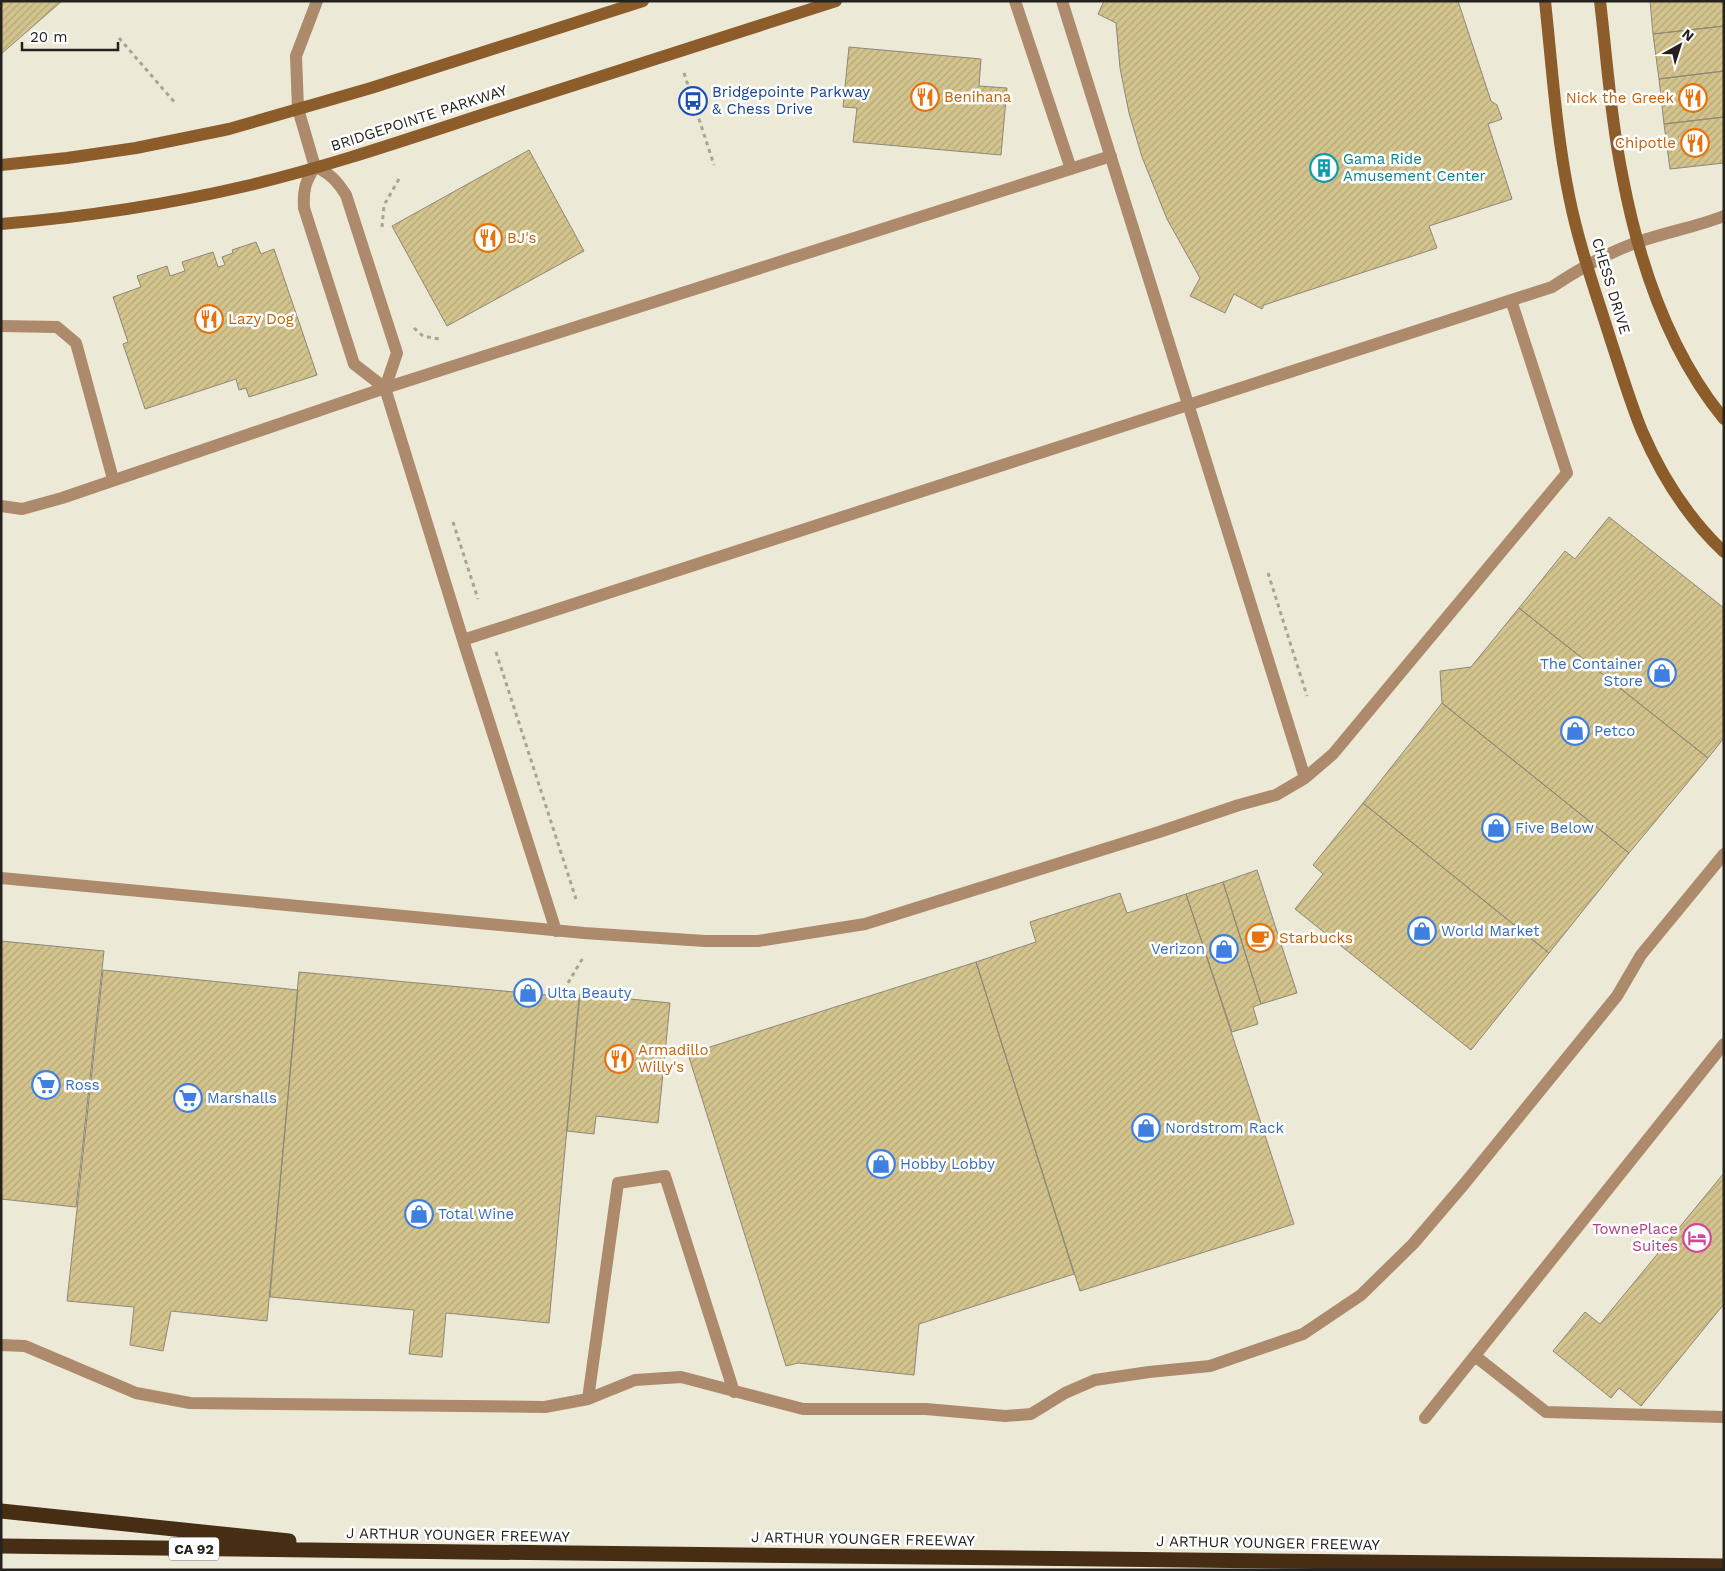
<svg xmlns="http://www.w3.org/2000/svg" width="1725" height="1571" font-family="'Work Sans',sans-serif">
<defs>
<pattern id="building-hatch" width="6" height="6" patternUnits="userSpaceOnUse" patternTransform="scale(1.25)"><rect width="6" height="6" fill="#d3c38d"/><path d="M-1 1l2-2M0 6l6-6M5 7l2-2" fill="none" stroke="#b5a779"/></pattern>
</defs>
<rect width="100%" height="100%" fill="#ede9d7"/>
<path fill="url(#building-hatch)" stroke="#8d8879" d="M1 1H62L1 54Z
M1104 1H1458L1491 101 1497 105 1502 119 1488 124 1512 199 1429 226 1437 248 1264 305 1262 309 1234 294 1225 313 1190 296 1200 278 1167 219 1142 157 1129 113 1120 68 1116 23 1098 14Z
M1650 1H1724V26L1653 34Z
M1724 26V71L1659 79 1653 34Z
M849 47 981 59 979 86 1007 88 1001 155 853 142 857 108 843 107Z
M1724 71V117L1664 124 1659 79Z
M1724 117V163L1670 169 1664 124Z
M529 150 584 251 447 326 392 226Z
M256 242 261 254 274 249 317 375 249 397 246 388 239 390 236 379 145 409 123 344 128 342 113 297 141 287 137 276 167 266 170 276 185 271 182 262 213 252 218 267 225 265 222 257 233 253 232 250Z
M1609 517 1724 608V738L1708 758 1519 608 1565 551 1575 559Z
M1519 608 1708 758 1629 853 1442 703 1440 671 1471 667Z
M1442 703 1629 853 1549 953 1363 803Z
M1363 803 1549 953 1471 1050 1295 909 1323 874 1313 865Z
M1257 870 1297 993 1261 1004 1223 882Z
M1223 882 1261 1004 1253 1007 1258 1024 1232 1032 1186 894Z
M1120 893 1127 913 1186 894 1294 1224 1080 1291 976 962 1036 942 1030 922Z
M1 941 104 951 76 1207 1 1199Z
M976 962 1074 1274 919 1324 914 1375 798 1363 786 1366 688 1054Z
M103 970 298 990 267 1321 171 1311 163 1351 130 1345 134 1307 67 1301Z
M299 972 579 998 549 1323 446 1313 442 1357 409 1354 414 1310 270 1297Z
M580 994 670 1003 658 1123 596 1116 594 1134 567 1131Z
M1724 1173V1304L1641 1406 1619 1388 1611 1398 1553 1351 1585 1312 1600 1324Z"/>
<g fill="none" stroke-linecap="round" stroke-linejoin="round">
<path stroke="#a8a597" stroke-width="3" stroke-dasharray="4 4" stroke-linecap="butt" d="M119 38 176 104
M684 73 714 165
M382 227 384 205 399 179
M414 328 423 336 439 339
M453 522 478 599
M1268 573 1307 696
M496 652 576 899
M568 983 584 956"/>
<path stroke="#ac8a6b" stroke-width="12" d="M1015 1 1071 169
M1062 1 1305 778
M315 167C305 181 303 191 304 208L354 364 385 388 463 640 556 931
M315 167C330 173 337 181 346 195L397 353 385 388
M315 167 298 109 296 56 317 1
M1 326 57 327 76 343 113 479
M1 506 22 509 62 498 385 388 1111 156
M463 640 1552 287C1579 269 1607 253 1638 242 1666 232 1696 227 1724 216
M1 878 584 933 705 941H758L865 924 1159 832 1239 805 1276 795 1305 778 1333 754 1567 473 1511 300
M1 1345 25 1346 136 1393 190 1403 545 1407 588 1399 635 1380 681 1377 803 1409H926L1005 1416 1031 1414 1065 1393 1095 1380 1149 1372 1210 1366 1303 1334 1361 1295 1413 1244 1465 1183 1617 996 1641 955 1724 854
M1475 1356 1546 1412 1724 1417
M588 1399 618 1183 665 1176 734 1392
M1425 1418 1724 1044"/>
<path stroke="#8c5c2b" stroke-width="12" d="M1545 1C1552 66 1556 132 1569 196 1579 246 1596 293 1611 341 1621 371 1630 402 1642 431 1661 475 1689 519 1724 552
M1600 1C1607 60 1611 121 1623 179 1639 262 1669 352 1724 419
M1 165 67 158 136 148 229 129 371 88 643 1
M1 224C84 217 165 205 246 186 335 165 422 134 509 106 618 71 727 36 836 1"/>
<path stroke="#462d14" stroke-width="15" d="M1 1511 289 1541
M1 1546 387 1551 1724 1566"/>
</g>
<defs>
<symbol id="restaurant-ring" viewBox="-11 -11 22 22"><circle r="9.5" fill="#fff" stroke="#e8710a" stroke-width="1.5"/><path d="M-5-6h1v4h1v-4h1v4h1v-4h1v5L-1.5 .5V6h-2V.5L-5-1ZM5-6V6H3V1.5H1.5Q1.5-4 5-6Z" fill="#e8710a"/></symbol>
<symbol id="bus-ring" viewBox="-11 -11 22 22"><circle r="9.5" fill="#fff" stroke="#1a4fb4" stroke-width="1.5"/><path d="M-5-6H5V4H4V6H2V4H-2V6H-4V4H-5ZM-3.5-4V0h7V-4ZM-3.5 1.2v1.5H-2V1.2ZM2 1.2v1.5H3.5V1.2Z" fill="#1a4fb4"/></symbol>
<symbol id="building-ring" viewBox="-11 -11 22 22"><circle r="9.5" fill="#fff" stroke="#0f9aa8" stroke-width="1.5"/><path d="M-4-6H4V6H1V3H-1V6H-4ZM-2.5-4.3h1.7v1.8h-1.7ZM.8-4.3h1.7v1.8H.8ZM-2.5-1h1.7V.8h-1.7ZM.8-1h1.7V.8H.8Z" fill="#0f9aa8"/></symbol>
<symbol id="shop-ring" viewBox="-11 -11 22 22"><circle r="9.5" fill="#fff" stroke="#3f7fe0" stroke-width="1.5"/><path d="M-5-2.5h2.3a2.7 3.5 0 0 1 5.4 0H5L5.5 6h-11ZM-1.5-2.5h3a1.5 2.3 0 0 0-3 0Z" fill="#3f7fe0"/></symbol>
<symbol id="cafe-ring" viewBox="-11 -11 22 22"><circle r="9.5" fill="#fff" stroke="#e8710a" stroke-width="1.5"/><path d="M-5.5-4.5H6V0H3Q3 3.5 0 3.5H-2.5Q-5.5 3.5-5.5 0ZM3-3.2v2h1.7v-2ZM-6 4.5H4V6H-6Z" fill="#e8710a"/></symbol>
<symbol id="supermarket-ring" viewBox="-11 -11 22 22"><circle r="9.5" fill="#fff" stroke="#3f7fe0" stroke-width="1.5"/><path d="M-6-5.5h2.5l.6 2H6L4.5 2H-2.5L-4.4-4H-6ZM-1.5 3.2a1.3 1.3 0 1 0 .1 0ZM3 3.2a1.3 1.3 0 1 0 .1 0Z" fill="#3f7fe0"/></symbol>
<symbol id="hotel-ring" viewBox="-11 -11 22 22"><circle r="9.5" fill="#fff" stroke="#d1479c" stroke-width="1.5"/><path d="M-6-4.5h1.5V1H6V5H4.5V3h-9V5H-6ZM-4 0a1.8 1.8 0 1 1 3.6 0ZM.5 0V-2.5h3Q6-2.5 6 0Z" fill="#d1479c"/></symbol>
</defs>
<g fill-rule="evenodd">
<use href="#restaurant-ring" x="909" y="81" width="32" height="32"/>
<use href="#restaurant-ring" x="1677" y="82" width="32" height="32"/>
<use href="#bus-ring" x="677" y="85" width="32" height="32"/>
<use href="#restaurant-ring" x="1679" y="127" width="32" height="32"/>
<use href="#building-ring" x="1308" y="152" width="32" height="32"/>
<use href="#restaurant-ring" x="472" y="222" width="32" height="32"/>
<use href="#restaurant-ring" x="193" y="303" width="32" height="32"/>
<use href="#shop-ring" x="1646" y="657" width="32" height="32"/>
<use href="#shop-ring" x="1559" y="715" width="32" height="32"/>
<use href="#shop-ring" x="1480" y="812" width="32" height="32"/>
<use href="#shop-ring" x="1406" y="915" width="32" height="32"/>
<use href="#cafe-ring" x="1244" y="922" width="32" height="32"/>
<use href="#shop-ring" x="1208" y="933" width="32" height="32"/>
<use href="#shop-ring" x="512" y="977" width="32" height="32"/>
<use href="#restaurant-ring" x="603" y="1043" width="32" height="32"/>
<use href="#supermarket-ring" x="30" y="1069" width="32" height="32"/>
<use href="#supermarket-ring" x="172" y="1082" width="32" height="32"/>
<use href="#shop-ring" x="1130" y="1112" width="32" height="32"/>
<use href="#shop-ring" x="865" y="1148" width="32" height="32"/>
<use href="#shop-ring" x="403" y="1198" width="32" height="32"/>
<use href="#hotel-ring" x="1681" y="1222" width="32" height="32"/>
</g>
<g text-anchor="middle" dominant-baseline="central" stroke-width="5" stroke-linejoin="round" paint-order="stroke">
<rect fill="#fff" stroke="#666460" stroke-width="1" x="169" y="1537.5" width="50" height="23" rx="4"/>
<g font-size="14" font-weight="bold" fill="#24221c">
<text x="194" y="1549">CA 92</text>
</g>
<g font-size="15" fill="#164399" stroke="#fff" text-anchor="start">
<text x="712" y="92">Bridgepointe Parkway<tspan x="712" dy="17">&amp; Chess Drive</tspan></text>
</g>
<g font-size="15" fill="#c56008" stroke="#fff" text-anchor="start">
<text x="944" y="97">Benihana</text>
<text x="1674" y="98" text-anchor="end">Nick the Greek</text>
<text x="1676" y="143" text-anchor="end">Chipotle</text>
<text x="507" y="238">BJ's</text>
<text x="228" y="319">Lazy Dog</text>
<text x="1279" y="938">Starbucks</text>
<text x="638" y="1050">Armadillo<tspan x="638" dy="17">Willy's</tspan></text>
</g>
<g font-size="15" fill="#24221c" stroke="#fff">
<text transform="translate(419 118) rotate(-18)">BRIDGEPOINTE PARKWAY</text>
<text transform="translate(1611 286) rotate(73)">CHESS DRIVE</text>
<text transform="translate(458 1535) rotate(1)">J ARTHUR YOUNGER FREEWAY</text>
<text transform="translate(863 1539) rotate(1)">J ARTHUR YOUNGER FREEWAY</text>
<text transform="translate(1268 1543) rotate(1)">J ARTHUR YOUNGER FREEWAY</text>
</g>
<g font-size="15" fill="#0d838f" stroke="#fff" text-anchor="start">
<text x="1343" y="159">Gama Ride<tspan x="1343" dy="17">Amusement Center</tspan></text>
</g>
<g font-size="15" fill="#366cbe" stroke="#fff" text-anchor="start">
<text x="1643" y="664" text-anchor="end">The Container<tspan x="1643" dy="17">Store</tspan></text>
<text x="1594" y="731">Petco</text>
<text x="1515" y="828">Five Below</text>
<text x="1441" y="931">World Market</text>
<text x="1205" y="949" text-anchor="end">Verizon</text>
<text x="547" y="993">Ulta Beauty</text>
<text x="65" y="1085">Ross</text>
<text x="207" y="1098">Marshalls</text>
<text x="1165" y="1128">Nordstrom Rack</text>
<text x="900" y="1164">Hobby Lobby</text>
<text x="438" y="1214">Total Wine</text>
</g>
<g font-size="15" fill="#b23c85" stroke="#fff" text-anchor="end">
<text x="1678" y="1229">TownePlace<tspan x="1678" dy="17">Suites</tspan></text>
</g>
</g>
<rect width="1725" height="1571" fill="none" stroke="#24221c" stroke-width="5"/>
<g transform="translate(1680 45) rotate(39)" stroke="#ffffff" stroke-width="4" paint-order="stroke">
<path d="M0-4L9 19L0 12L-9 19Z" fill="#24221c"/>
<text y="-8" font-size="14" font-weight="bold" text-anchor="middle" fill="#24221c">N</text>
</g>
<path d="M22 42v8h96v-8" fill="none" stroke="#24221c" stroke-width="2.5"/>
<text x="30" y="42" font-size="15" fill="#24221c" stroke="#ffffff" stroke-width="4" paint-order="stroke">20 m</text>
</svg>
